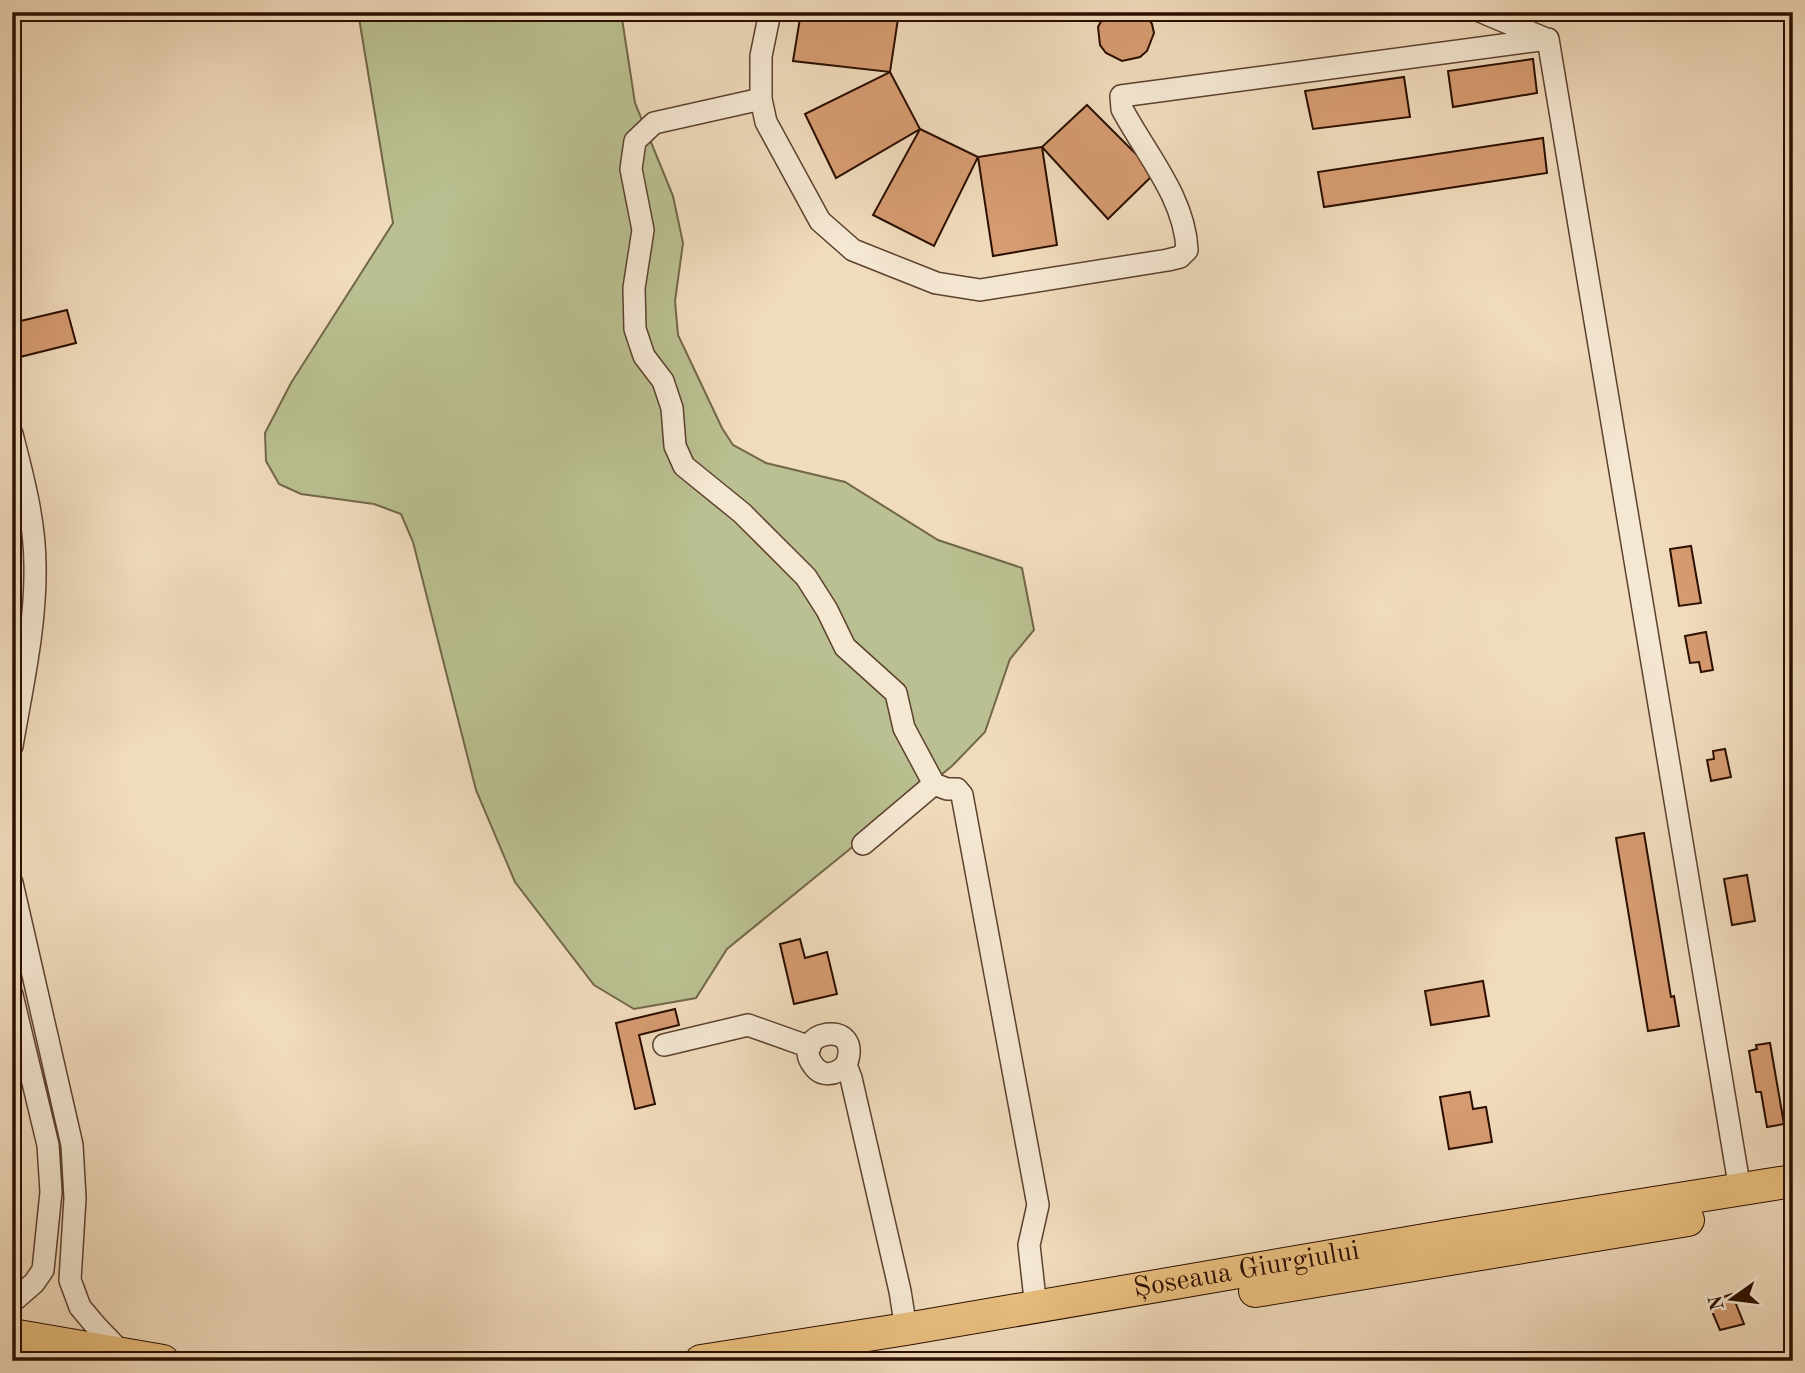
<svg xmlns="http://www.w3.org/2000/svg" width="1805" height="1373" font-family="'Old Standard TT',serif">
<rect width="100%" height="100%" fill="#f0dbbc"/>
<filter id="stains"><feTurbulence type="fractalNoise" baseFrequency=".00286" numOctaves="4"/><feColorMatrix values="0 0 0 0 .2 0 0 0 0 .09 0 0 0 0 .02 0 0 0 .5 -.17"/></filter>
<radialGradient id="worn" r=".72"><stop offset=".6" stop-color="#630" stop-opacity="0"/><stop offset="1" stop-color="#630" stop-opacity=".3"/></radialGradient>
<path fill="#bac091" stroke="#726748" stroke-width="2" d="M358 12H621L635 103 673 196 683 243 675 301 678 335 722 428 733 445 766 463 845 482 938 540 1022 568 1034 630 1010 659 985 732 952 766 727 949 696 998 634 1009 594 985 515 882 476 790 413 542 401 514 374 504 301 494 279 484 266 461 265 433 291 383 393 223Z"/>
<path fill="#d69b71" stroke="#2b0e00" stroke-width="2" d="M801 12H899L890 72 793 61Z
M1106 12H1144L1152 24 1154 33 1147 51 1140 57 1122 61 1106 53 1100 45 1098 27Z
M1533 59 1537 93 1453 107 1448 71Z
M890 72 920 129 836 178 805 114Z
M1404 77 1410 117 1313 129 1305 91Z
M1087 105 1155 173 1108 219 1042 147Z
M920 129 978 157 934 246 873 215Z
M1543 138 1547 173 1324 207 1318 172Z
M1042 147 1057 245 993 256 978 157Z
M67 310 76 343 20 357 12 323Z
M1691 546 1701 603 1679 606 1670 549Z
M1706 632 1713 670 1701 672 1699 662 1690 663 1685 636Z
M1725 749 1731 777 1711 781 1707 760 1714 759 1713 751Z
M1644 833 1671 997 1674 996 1679 1026 1648 1031 1616 838Z
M1747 875 1755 921 1732 925 1724 879Z
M800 939 805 958 827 952 837 994 794 1004 780 944Z
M1483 981 1489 1016 1431 1025 1425 991Z
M675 1009 679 1025 639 1035 655 1104 635 1109 616 1023Z
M1770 1043 1784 1124 1767 1127 1761 1092H1756L1749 1051 1757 1049 1756 1045Z
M1470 1092 1473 1109 1486 1107 1492 1142 1449 1149 1440 1097Z
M1732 1294 1744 1324 1720 1330 1708 1302Z"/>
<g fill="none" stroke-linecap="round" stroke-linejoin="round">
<defs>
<path id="minor" d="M770 12 761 56V99L766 122 820 221 853 250 936 283 980 290 1168 260 1180 257 1187 250C1185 198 1146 154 1122 109L1121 96 1548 39 1740 1190
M1482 12 1546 39
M761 99 654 123 635 141 631 169 643 230 634 288 635 329 644 356 663 381 672 408 675 446 684 466 742 513 806 577 827 610 845 647 896 693 904 728 934 784 947 789H957L962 795 1038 1205 1029 1245 1036 1308
M12 434C23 477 35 521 35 566 36 626 22 687 12 746
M863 844 934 784
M12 883 72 1145 75 1198 70 1280 80 1307 96 1326 123 1354
M12 995 48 1145 51 1192 43 1270 34 1283 12 1302
M664 1045 748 1025 810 1047
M846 1065C836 1075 822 1078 813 1065 788 1032 865 1016 846 1065L851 1078 900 1291 906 1329"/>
<g id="highway">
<path d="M1255 1291 1688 1220"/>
<path d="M12 1335 163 1361"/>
<path id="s1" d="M701 1361 906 1329 1460 1234 1793 1181"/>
</g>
</defs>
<use href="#minor" stroke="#5c412f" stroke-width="24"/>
<use href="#highway" stroke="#2b0e00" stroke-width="34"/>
<use href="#minor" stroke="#f5e8d3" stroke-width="21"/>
<use href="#highway" stroke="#e8be7e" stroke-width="32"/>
</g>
<g text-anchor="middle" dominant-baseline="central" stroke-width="7" stroke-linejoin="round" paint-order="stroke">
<g font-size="28" fill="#2b0e00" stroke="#f5e8d3">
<text stroke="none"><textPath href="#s1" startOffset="553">Șoseaua Giurgiului</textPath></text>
</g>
</g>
<rect width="1805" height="1373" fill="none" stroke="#f0dbbc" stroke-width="42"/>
<rect x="14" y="14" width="1777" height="1345" fill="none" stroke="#2b0e00" stroke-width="3.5"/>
<rect x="21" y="21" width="1763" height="1331" fill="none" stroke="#2b0e00" stroke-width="2"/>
<g transform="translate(1732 1299) rotate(256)" stroke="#f5e8d3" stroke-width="5" paint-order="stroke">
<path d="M0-5L12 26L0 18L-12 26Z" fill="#2b0e00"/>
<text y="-10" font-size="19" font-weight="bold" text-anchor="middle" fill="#2b0e00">N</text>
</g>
<rect width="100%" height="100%" filter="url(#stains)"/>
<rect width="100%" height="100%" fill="url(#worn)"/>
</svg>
